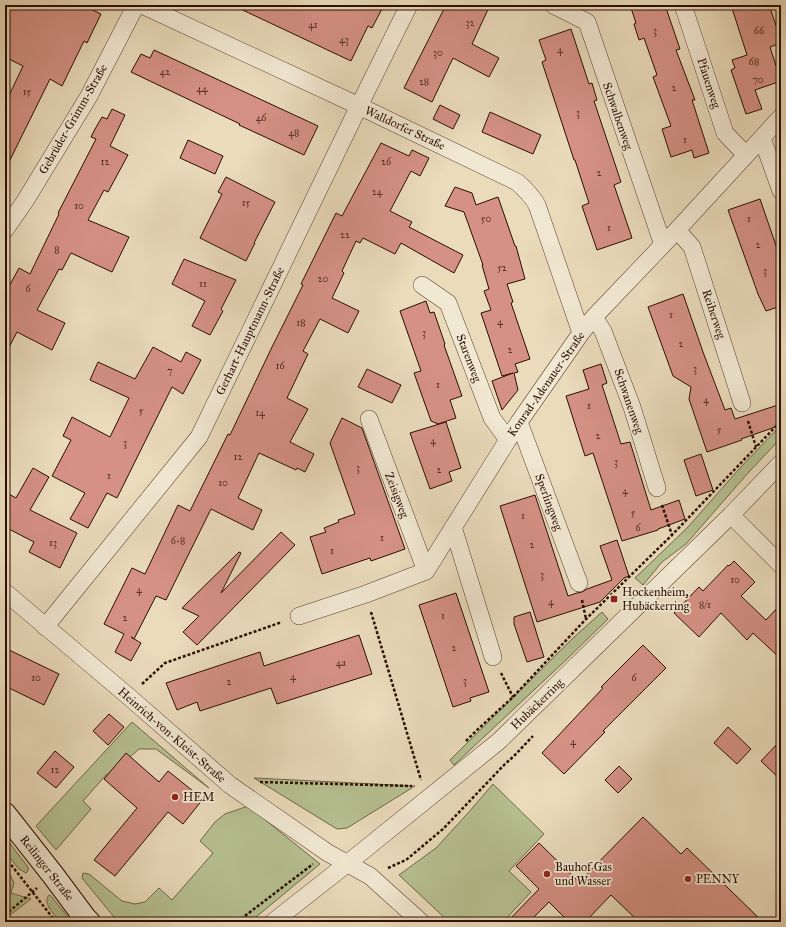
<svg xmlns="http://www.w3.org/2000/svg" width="786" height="927" font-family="'IM FELL Great Primer',serif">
<rect width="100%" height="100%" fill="#eadbbb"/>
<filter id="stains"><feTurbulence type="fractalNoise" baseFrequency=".005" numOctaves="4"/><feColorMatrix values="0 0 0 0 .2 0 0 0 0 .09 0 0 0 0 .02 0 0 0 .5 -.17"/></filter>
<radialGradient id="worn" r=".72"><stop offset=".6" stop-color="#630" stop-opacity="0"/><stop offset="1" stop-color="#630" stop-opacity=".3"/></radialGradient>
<path fill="#b6c091" stroke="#70664a" d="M781 425V438L748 473 686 544 662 562 643 585 635 578 688 527 739 469Z
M602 612 608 619 566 660 454 765 450 760 572 639Z
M132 722 209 788 156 749H139L130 757 112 778 107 774 83 801 91 809 56 850 36 826Z
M254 778 415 786 347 828 337 829Z
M493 784 544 834 509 871 531 892 503 922H449L399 875 436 848 468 813Z
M248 806 320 864 250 922H118L82 878 83 873 89 874 122 901 135 904 145 902 159 888 172 900 213 853 200 841 215 822 225 814Z
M5 837 28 867V871L26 873 19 869 5 852Z
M5 867 8 870 14 883 11 893 31 899 5 919Z
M50 895 72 922H61C55 915 43 905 48 896Z"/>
<path fill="#d59185" stroke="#2a0d02" d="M5 5H82L101 14 87 43 84 41 62 86 50 79 5 170V104L23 66 5 57Z
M232 5H384L372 28 368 26 351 61Z
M446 5H490L472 44 499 58 489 77 453 58 432 102 404 88Z
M630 5H665L680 49 676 50 695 100H692L709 153 694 158 692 150 671 157 662 129 671 126 653 77 657 75 644 38 639 40 634 24 636 23Z
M731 5H769L781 40V43L770 47 781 81 755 90 762 109 746 114 731 70 735 68 732 60 747 55Z
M571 29 589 84 592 83 597 100 594 101 621 182 614 185 632 238 597 250 582 206 589 203 575 160H574L542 62 546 60 539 40Z
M154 50 318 126 304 155 239 125 240 124 131 72 141 54 150 58Z
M440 105 460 115 453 129 433 119Z
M112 109 125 115 110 146 128 155 108 192 104 190 88 220 129 237 112 272 71 253 62 270 59 269 37 310 65 323 52 350 17 332 5 355V294L19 268 30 274 59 214 58 213 96 139 91 137 95 129 102 117 107 119Z
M490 112 541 135 533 154 482 132Z
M188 140 223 156 215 174 180 158Z
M381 143 409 156 412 150 429 158 420 176 411 171 390 211 412 222 409 227 463 255 454 273 401 243 395 254 363 238 360 243 356 241 342 271 344 273 332 298 359 311 348 333 320 319 303 351 308 354 287 398 308 409 290 442 314 454 305 472 297 468 296 470 259 453 238 498 262 510 253 530 211 509 166 600 156 596 134 639 131 637 141 643 131 661 115 652 124 634 104 624 132 568 145 574 178 505 190 511 228 434 230 435 272 347 303 285 301 284 336 213 342 216Z
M226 177 275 202 254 243H255L246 261 200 238 222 194 218 192Z
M455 187 472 193 476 205 498 197 515 246H516L525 279 507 284 513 302 511 303 530 359 515 364 518 372 514 373 518 390 502 410 492 381 513 373 502 376 481 313 491 310 484 291 489 289 482 265H483L464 212 445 206Z
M760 199 781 260V306L766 311 758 294 728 210Z
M184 259 236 280 221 309 223 311 210 335 192 326 205 301 172 284Z
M683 294 703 352 725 410 731 408 735 419 781 404V425L741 439 742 440 707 452 689 399 691 387 673 376 648 307Z
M426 301 430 313 434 312 445 344 444 345 462 396 450 400 456 418 438 424 431 421 414 373 421 371 400 311Z
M153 347 181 362 186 352 201 360 183 394 172 387 117 498 107 493 88 528 70 519 85 493 52 476 71 440 63 436 72 417 110 437 129 398 90 380 98 362 135 379Z
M601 364 607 383 602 385 621 444 630 442 651 510 679 500 685 519 658 529V530L622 541 593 453 585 456 566 396 589 389 583 370Z
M367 369 401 385 392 403 358 387Z
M342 418 362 428 405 549 371 561 370 558 322 574 310 537 326 532 324 528 339 522 338 520 355 514 330 443Z
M446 422 461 468 449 472 452 481 430 489 410 433Z
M701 454 713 490 696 496 684 460Z
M33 468 49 477 30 510 77 533 60 568 29 552 34 542 5 527V492L16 498Z
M535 495 568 596 577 593 582 592 587 589 612 580 600 546 617 540 629 576 624 578 600 602 537 622 500 506Z
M281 532 295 545 197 645 183 632 199 616 182 608 239 552 241 553 221 593Z
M734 561 755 582 741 596 766 620 781 604V659L753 633 747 640 721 613 699 637 674 613 699 587 703 591 728 565 729 566Z
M456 593 489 692 470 698 471 701 453 707 419 605Z
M530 612 544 657 527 662 514 624V617Z
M359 635 372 674 277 704 271 688 200 711 197 702 177 710 166 683 260 652 264 666Z
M643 645 666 668 603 731 605 732 564 774 542 753 603 688 601 687Z
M5 648 59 674 44 705 5 686Z
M109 714 124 727 108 745 93 731Z
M728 727 751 749 737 764 714 743Z
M781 740V780L761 761Z
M55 751 74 767 56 788 37 773Z
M126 753 159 782 168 771 203 799 183 824 168 812 115 876 94 860 137 808 104 779Z
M619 766 632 779 618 793 605 780Z
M643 817 681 854 687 848 763 922H639L611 895 585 922H569L549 902 529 922H507L539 889 516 866 539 843 579 882Z"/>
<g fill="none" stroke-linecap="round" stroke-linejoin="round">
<defs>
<path id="street" d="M142 5 359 106 517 182C525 189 532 196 537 205L581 333
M553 5 587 22 663 245
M683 5 725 133 746 155
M762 138 781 191
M5 230 25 201 89 96 136 5
M677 230 692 247 742 403
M422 285 448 303 492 418 508 440
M594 317 603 331 632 407 657 488
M369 419 426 571
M519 422 579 583
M731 515 781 565
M453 527 493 657
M5 592 128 696 230 785 328 853 370 876 421 922
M299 616 366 594 426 571 519 422 581 333 594 317 677 230 781 117
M45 627 199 437 359 106 409 5
M273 922 348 863 499 741 731 515 781 463"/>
<path id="secondary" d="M5 814 53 875 85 918 89 922"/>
</defs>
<use href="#street" stroke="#5a4030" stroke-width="18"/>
<use href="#secondary" stroke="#2a0d02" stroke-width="24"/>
<path stroke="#2a0d02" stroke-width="2.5" stroke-dasharray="3 2" stroke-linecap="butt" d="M748 421 756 447
M662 505 672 535
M582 600 586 619
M371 612 421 780
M501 673 513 697
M142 684 165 663 282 622
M466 741 476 731 513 697 586 619 672 535 781 421
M260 782 412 786
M5 857 56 922
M388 868 406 860 443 829 505 764 514 756 533 736
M5 915 37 888
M237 922 313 864"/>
<use href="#street" stroke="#f1e8d3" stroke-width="17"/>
<use href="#secondary" stroke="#f1e8d3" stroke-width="22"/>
</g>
<g fill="#8f2418" stroke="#f1e8d3" stroke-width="1.5">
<rect x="610" y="595" width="8" height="8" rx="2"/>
<circle cx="175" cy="797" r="4"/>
<circle cx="547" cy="874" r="4"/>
<circle cx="688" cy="879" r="4"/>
</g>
<g text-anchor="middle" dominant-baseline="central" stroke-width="3.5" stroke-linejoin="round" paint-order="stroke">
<g font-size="10" fill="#552e23">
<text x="470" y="23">32</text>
<text x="313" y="25">41</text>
<text x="655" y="31">3</text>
<text x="759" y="31">66</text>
<text x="344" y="40">43</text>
<text x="560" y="50">4</text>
<text x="438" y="53">30</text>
<text x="754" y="62">68</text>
<text x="165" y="72">42</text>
<text x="758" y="80">70</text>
<text x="424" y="82">28</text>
<text x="674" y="88">2</text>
<text x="202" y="89">44</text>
<text x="27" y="92">15</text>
<text x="578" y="113">3</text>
<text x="261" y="118">46</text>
<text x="294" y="133">48</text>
<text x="685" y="140">1</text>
<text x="105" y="162">12</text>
<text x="386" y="162">26</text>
<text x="599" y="173">2</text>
<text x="377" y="192">24</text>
<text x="246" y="203">15</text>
<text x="79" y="206">10</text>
<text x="486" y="219">50</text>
<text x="749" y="219">1</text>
<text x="609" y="228">1</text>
<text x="345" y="235">22</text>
<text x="758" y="245">2</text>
<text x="57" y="250">8</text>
<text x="502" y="268">52</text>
<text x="765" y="271">3</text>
<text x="323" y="279">20</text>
<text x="203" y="284">11</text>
<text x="28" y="289">6</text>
<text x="671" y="315">1</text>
<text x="500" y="322">4</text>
<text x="301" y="323">18</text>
<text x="424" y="333">3</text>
<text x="681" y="344">2</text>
<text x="510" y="350">2</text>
<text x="280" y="366">16</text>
<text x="695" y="369">3</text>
<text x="170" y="371">7</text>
<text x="438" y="385">1</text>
<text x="706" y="400">4</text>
<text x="589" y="406">1</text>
<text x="141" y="411">5</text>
<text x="260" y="413">14</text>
<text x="719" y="430">5</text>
<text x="598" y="436">2</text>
<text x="433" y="441">4</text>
<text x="125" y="443">3</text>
<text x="238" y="457">12</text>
<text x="616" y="462">3</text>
<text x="358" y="468">3</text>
<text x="439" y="470">2</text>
<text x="109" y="476">1</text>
<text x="223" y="483">10</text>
<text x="625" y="491">4</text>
<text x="633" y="513">5</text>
<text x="523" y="516">1</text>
<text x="638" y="528">6</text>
<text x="382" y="538">1</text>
<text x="178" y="541">6-8</text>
<text x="53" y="543">13</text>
<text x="532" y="545">2</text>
<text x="332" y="551">1</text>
<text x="542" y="575">3</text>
<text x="735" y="580">10</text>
<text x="139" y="590">4</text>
<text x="551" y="602">4</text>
<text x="705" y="605">8/1</text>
<text x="443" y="616">1</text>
<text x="125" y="618">2</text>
<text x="454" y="648">2</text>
<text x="341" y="663">4a</text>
<text x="293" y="677">4</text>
<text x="36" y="678">10</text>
<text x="634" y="678">6</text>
<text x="465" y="681">3</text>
<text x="229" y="682">2</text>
<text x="573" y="742">4</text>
<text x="55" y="770">12</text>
</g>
<g font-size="12" fill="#2a0d02" stroke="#f1e8d3">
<text transform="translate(709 83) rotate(72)">Pfauenweg</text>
<text transform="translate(618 116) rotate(71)">Schwalbenweg</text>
<text transform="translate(73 119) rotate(-60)">Gebrüder-Grimm-Straße</text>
<text transform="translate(405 128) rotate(25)">Walldorfer Straße</text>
<text transform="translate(714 314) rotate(72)">Reiherweg</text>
<text transform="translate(250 331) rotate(-64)">Gerhart-Hauptmann-Straße</text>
<text transform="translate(469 358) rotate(69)">Starenweg</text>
<text transform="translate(546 384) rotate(-55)">Konrad-Adenauer-Straße</text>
<text transform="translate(629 401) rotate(71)">Schwanenweg</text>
<text transform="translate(397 495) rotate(69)">Zeisigweg</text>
<text transform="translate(549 502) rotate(70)">Sperlingweg</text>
<text transform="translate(537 704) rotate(-44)">Hubäckerring</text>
<text transform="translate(172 735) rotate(41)">Heinrich-von-Kleist-Straße</text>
<text transform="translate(47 868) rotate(52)">Reilinger Straße</text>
</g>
<g font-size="12" fill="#2a0d02" stroke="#f1e8d3" text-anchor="start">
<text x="622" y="592">Hockenheim,<tspan x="622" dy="14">Hubäckerring</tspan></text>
<text x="183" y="797">HEM</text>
<text x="555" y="867">Bauhof Gas<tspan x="555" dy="14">und Wasser</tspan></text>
<text x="696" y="879">PENNY</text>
</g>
</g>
<rect width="786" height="927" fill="none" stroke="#eadbbb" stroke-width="20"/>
<rect x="6" y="6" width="774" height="915" fill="none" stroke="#2a0d02" stroke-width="2"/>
<rect x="10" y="10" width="766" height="907" fill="none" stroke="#2a0d02"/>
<rect width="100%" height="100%" filter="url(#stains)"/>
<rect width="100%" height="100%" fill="url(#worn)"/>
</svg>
